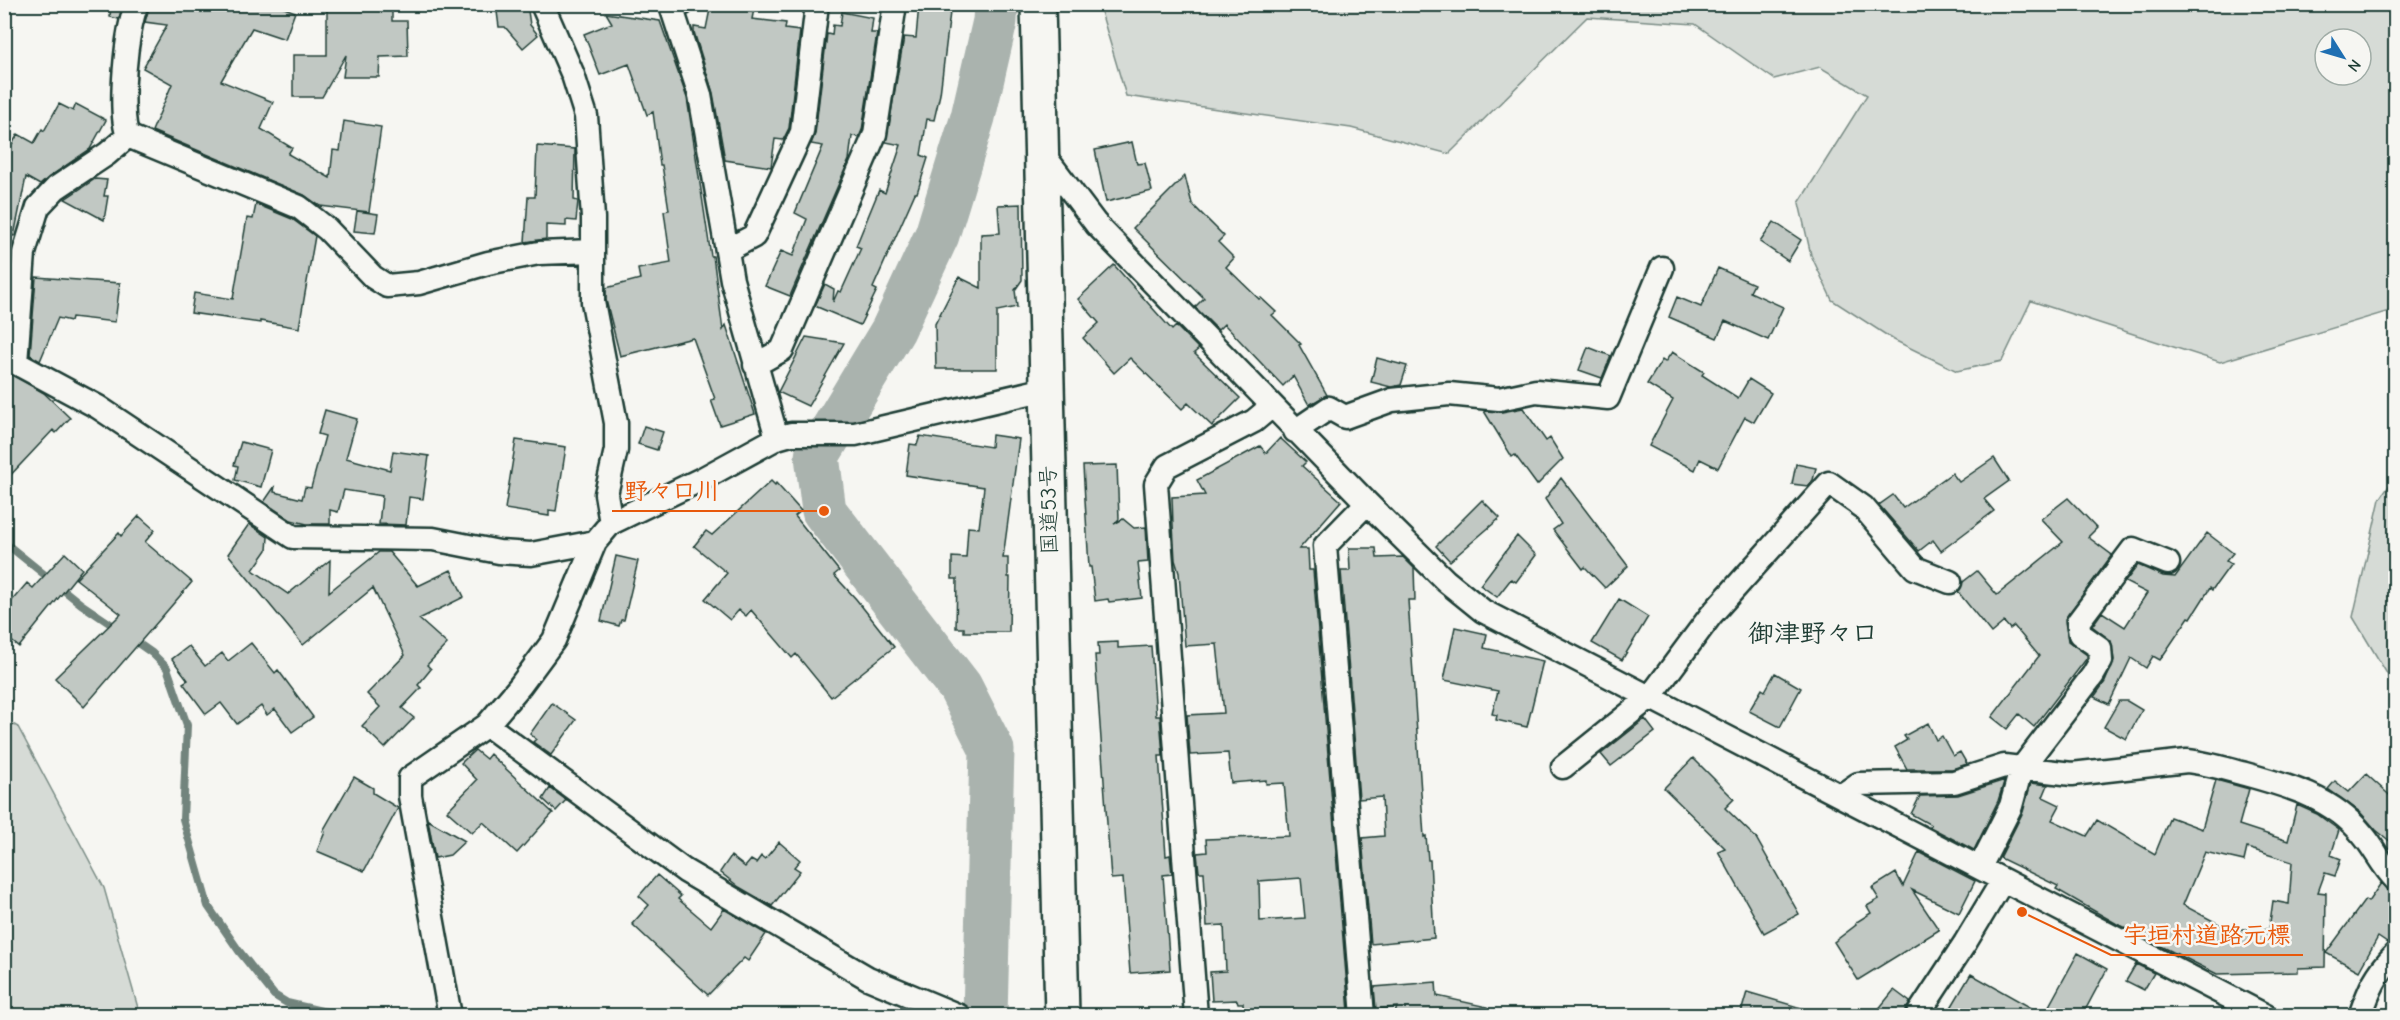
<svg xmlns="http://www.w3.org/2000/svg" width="2400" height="1020" font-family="'Comic Neue','Klee One',sans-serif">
<rect width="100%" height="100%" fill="#f6f6f2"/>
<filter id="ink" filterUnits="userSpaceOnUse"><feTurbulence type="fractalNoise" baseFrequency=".0167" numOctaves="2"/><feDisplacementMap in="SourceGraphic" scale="12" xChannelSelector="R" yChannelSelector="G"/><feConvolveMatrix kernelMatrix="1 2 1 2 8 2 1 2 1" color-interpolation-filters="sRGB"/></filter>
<g filter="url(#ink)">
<path fill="#d6dbd6" stroke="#7a8c85" stroke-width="1.5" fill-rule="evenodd" d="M1099 5H2395V317L2389 311 2220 362 2031 301 2002 361 1957 371 1894 340 1832 300 1811 255 1799 203 1867 95 1820 67 1774 79 1695 24 1587 17 1449 154 1351 128 1126 96ZM2325 39H2361V75H2325Z
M2395 477V687L2353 617 2380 499Z
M4 719 18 727 104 888 140 1015H5Z"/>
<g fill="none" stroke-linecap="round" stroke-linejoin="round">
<path stroke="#72847d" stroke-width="8" d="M4 542 81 604 118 629
M132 639 152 653 167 668 187 725 183 819 208 906 239 951 274 995 287 1003 326 1012 329 1016"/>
<path stroke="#aab3ae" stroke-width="45" d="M985 1016 992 750 960 687 824 511 817 456 893 330 937 235 973 117 995 21 996 4"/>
</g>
<path fill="#c1c8c3" stroke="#1f3d34" stroke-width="1.5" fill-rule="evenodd" d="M111 4H123L119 19 110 17Z
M150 4H274L295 12 285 39 252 28 221 81 273 102 261 129 292 148 288 154 330 178 333 150 340 151 344 121 381 127 369 212 320 206 304 195 152 131 172 84 143 68 167 25 145 22Z
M496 4H527L530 25 538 35 523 48 505 27H499Z
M711 4H755L752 19 786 23 785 29 800 31 789 128 783 140 775 139 771 167 725 160 713 93 694 32V27L706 29Z
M919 4H951L940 94 934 120 927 119 921 155 928 158 917 193H915L873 288 877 290 860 325 815 306 825 284 834 289 833 302 838 291 841 292 861 248 856 246 879 190 885 193 901 145 886 142 904 37 916 38Z
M327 5H392V21H407L408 56 380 57 379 77H343L346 55 322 97H293V55H327Z
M842 12 873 18 871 33H877L862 130 859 137 852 136 849 160 790 296 765 286 781 251 793 256 807 219 795 213 823 146 811 144 815 134 827 34 832 35 833 25 840 26Z
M606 13 660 21 687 98 711 256H713L723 330 726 325 755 414 720 425 711 400 715 399 693 338 620 356 606 300V288L640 279 638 269 671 263 664 211 669 210 662 165H660L653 112 647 115 629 64 600 75 584 34 612 23Z
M59 104 73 111 76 104 106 120 90 149 49 177 40 185 26 177 14 236 4 235V158L18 134 34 143 42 129 44 131Z
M1132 142 1137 164 1145 163 1152 191 1106 202 1095 150Z
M537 146 575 149 574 200 578 201 576 221 566 220V226L546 225V239L525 242 528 197H535Z
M1185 176 1192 204 1224 236 1218 242 1234 258 1226 267 1259 299 1261 298 1276 312 1272 315 1301 344 1299 345 1327 395 1309 405 1293 376 1283 386 1224 324 1218 330 1195 307 1204 298 1133 228Z
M95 179 107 180 104 196H108L104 220 65 199Z
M256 204 292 219 315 236 299 328 260 321V323L191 313 194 293 233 299 247 218 253 219Z
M1021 204 1022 280 1015 290 1017 307 997 311V369H936L935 324 959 277 981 288V234L1000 233 998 205Z
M357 211 378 214 375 233 354 231Z
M1774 222 1801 240 1788 261 1760 242Z
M1114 265 1172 330 1176 326 1199 349 1194 353 1240 398 1212 426 1188 403 1182 409 1130 358 1114 373 1083 338 1099 323 1078 299Z
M1718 268 1754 284 1750 292 1783 307 1768 340 1725 321 1717 338 1669 317 1677 297 1701 307Z
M4 274H9L4 335Z
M36 277 120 283 115 322 72 317 71 321 58 318 40 361 30 355Z
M806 337 844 343 808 406 778 392Z
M1588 347 1611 356 1602 378 1579 370Z
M1672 352 1704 372 1702 375 1738 398 1749 379 1771 393 1754 422 1745 417 1718 468 1700 459 1695 470 1649 446 1673 400 1647 384 1662 360 1665 362Z
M1377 358 1407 366 1401 385 1391 387 1371 382Z
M4 370 44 393 70 418 56 433 53 430 4 482Z
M1523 408 1546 441 1550 438 1563 459 1537 485 1515 455 1512 457 1484 411 1502 412Z
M325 410 357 419 346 458 390 470 393 451 429 456 423 499 409 497 406 525 379 524 382 496 344 490 338 512 330 510V524H307L291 520 264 502 275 486 274 492 302 499 305 487 311 488 325 436 318 434Z
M644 426 663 432 657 450 638 444Z
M992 435 1019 439 1003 558H1008V577H1010L1009 632H964V628H956L957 579H952V557L966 558 968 527 979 528 984 487 906 475 910 444 917 445 920 436 991 447Z
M1280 438 1306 462 1302 466 1341 501 1299 549H1308L1309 570H1313L1349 1012 1320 1016H1244L1243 1003H1238L1237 1000 1212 1001 1210 972 1226 971 1224 925 1207 926 1204 872H1199L1197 853 1207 852 1206 839 1289 836 1284 783 1266 784V780L1231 783 1228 753 1190 755 1187 715 1224 713 1217 644 1185 646 1179 573 1175 560 1173 525 1172 497 1205 495 1197 480 1260 446 1266 453ZM1301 878 1305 918 1260 921 1259 881Z
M516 440 566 447 556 511 549 510V516L505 509Z
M241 442 271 450 261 487 235 480 238 466 234 465Z
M1994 458 2009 481 1984 499 1994 511 1941 551 1933 540 1919 551 1879 505 1893 495 1903 508 1952 473 1959 482Z
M1796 464 1816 468 1813 480 1808 486 1792 484Z
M1117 465 1119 519 1114 524 1123 519 1134 528 1146 527 1148 562 1138 563 1142 598 1109 602 1108 599 1095 601 1091 567H1089L1083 466Z
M1561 478 1628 566 1605 588 1585 567 1583 569 1553 530 1561 524 1545 499Z
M771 481 775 485 776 483 801 511 795 516 839 571 834 575 856 599 894 647 831 697 796 654 792 658 751 610 746 616 739 610 730 620 705 599 727 573 694 546 706 531 712 535Z
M2068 498 2097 528 2088 537 2112 555 2065 619 2068 641 2087 655V658L2034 727 2019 714 2007 729 1992 717 2039 656 2014 626 2010 629 2004 622 1991 633 1958 592 1963 582 1977 571 1997 595 2063 542 2041 519Z
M1482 500 1500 518 1450 561 1436 546Z
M139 516 155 530 145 542 192 582 84 707 55 678 121 614 76 579 119 533 121 536Z
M249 524 268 537 267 550 253 570 288 594 330 560 329 592 379 552H389L418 586 451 570 464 597 419 619 447 644 427 665 431 669 418 685 421 688 402 708 414 718 385 748 362 726 380 707 367 694 405 655 373 588 303 645 228 554Z
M2207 533 2233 553 2226 561 2231 564 2212 590 2210 588 2191 618 2189 617 2160 660 2153 656 2146 668 2131 658 2109 704 2094 697 2105 682 2114 660 2111 641 2092 626 2102 612 2125 627 2147 593 2125 582 2138 565 2163 576 2175 577Z
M1517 536 1536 555 1516 582 1511 579 1497 597 1480 585Z
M1349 548H1376L1377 558 1403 557 1414 568 1415 600H1408L1424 837 1426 836 1428 860H1430L1434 938 1371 944 1362 838 1384 836 1382 797 1359 799 1341 571H1350Z
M65 553 82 569 19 647 4 635V610L27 583 33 588Z
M616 556 638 561 624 620H621L619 626 601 621Z
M1619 599 1648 617 1622 660 1592 643Z
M1455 627 1487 634 1484 648 1543 661 1527 727 1496 720 1497 715 1492 714 1498 691 1444 680Z
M1118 642V648L1151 646 1156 716H1160L1163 756H1159L1166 856 1170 855 1172 874 1163 875 1170 970 1130 973 1123 878 1111 879 1095 655H1099L1098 643Z
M251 643 275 673 278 670 313 717 292 732 275 709 267 715 261 706 237 724 221 703 206 714 183 683 188 680 172 659 189 646 205 666 222 653 228 661Z
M1775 673 1801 688 1780 727 1749 711 1762 689 1765 691Z
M2119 701H2127L2142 710 2126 739 2104 727Z
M552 703 576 720 551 755 533 742 536 739 530 734Z
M1645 719 1655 732 1611 766 1601 754Z
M1928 723 1936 740 1942 736 1953 756 1960 752 1967 764 1952 769H1907L1895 747 1907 740 1904 736Z
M475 750 486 759 490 754 553 813 517 853 483 822 472 833 447 811 477 780 461 763Z
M1693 758 1734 799 1725 808 1756 838 1799 914 1764 933 1718 851 1725 848 1664 788Z
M2366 774 2396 801V846L2376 830 2360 812 2328 789 2335 781 2349 792Z
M354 777 373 788V793L398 808 364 871 317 851 325 832 323 831Z
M2216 780 2249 789 2239 825 2288 841 2297 805 2317 814 2339 830 2331 855 2341 859 2335 876 2325 873 2318 892 2326 893 2325 967 2298 968V972L2217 974 2117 924 2056 889 2058 886 2000 858 2023 812 2031 783 2048 785 2043 797 2060 805 2052 820 2087 836 2097 820 2155 854 2170 817 2202 829ZM2247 848 2292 862 2289 904 2273 901 2269 929H2228L2183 905 2205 852 2244 861Z
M2002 781 2004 782 1998 801 1974 850 1930 827 1931 825 1911 814 1920 796 1958 795Z
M550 788 566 800 556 811 543 799Z
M428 820 465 841 450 855 435 858Z
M779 842 800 860 794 867 800 871 772 906 739 887 720 872 731 856 745 867 751 860 756 863 761 856 765 859Z
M1919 852 1975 881 1959 913 1912 890 1939 930 1858 980 1834 942 1856 925 1855 923 1871 913 1867 906 1879 899 1872 888 1896 873 1903 886Z
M657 875 681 896 678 899 711 927 724 909 766 934 748 961 744 958 708 995 632 924 649 905 639 896Z
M2381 883 2387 890 2396 893V940L2387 943 2378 937 2359 971 2326 953 2365 900 2368 902Z
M2078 953 2107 969 2082 1016H1946L1971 974 2044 1015Z
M2136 964 2154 973 2144 990 2126 981Z
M1436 982 1437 996 1487 1007 1486 1016H1394L1397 1007 1376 1009 1374 987Z
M1894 990 1910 1002 1904 1016H1873Z
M1747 992 1808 1010 1807 1016H1740Z"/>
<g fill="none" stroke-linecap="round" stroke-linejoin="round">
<defs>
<path id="minor" d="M137 4C126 28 118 112 128 136L107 154 56 188 38 207 24 253 16 363 98 407 293 537 433 539 499 552 531 554 595 542
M542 4 573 75 586 116 593 218V302L616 423V450L606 494 611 523
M682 4 672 9 700 95 732 280 777 438
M128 136 299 207 327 229 373 277 387 286 419 283 488 263 539 253 593 251
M1041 151 1096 224 1367 503 1446 581 1483 611 2266 1016
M727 250 754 236 802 132 817 4
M755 365 782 350 875 134 895 4
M1295 431 1329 408 1345 417 1392 400 1449 394 1499 399 1536 391 1608 398 1662 268
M1563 767 1650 697 1711 615 1829 483 1863 507 1915 568 1950 582
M1842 795 1858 784 1954 782 2004 766 2072 774 2187 761C2207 763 2226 769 2245 774 2289 786 2333 798 2363 835 2375 849 2382 866 2396 880
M1980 867 2011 806 2021 769 2093 675 2101 661 2100 648 2080 634 2078 622 2133 549 2168 563
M450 1016 410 796V778L487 725
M959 1016 868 978 685 871 487 725 520 686 554 640 595 542 611 523 702 479 777 438 791 434H855L1046 389
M1196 1016 1156 484 1167 466 1254 421 1272 406
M1363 1016 1325 546 1367 503
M1917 1016 1965 943 2003 880
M2360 1016C2370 988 2375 975 2396 953"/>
<path id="trunk" d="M1038 4 1062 1016"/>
</defs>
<use href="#minor" stroke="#1f3d34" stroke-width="27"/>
<use href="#trunk" stroke="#1f3d34" stroke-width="38"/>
<use href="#minor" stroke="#f6f6f2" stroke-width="22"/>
<use href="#trunk" stroke="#f6f6f2" stroke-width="33"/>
</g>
</g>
<g text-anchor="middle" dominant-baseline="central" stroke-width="5" stroke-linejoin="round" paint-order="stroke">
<g font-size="22" fill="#1f3d34" stroke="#f6f6f2">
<text transform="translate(1049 510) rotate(-91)">国道53号</text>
</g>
<g font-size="26" font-weight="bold" fill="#1f3d34" stroke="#f6f6f2">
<text x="1813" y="634">御津野々口</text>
</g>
</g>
<path fill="none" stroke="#e8590c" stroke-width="2" d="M824 511L732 511H612M2022 912L2111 955H2303"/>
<g fill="#e8590c" stroke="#f6f6f2" stroke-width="2">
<circle cx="824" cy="511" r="6"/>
<circle cx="2022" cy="912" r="6"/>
</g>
<g font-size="24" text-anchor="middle" font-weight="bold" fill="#e8590c" stroke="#f6f6f2" stroke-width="5" stroke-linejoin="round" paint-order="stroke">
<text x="672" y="499">野々口川</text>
<text x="2207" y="943">宇垣村道路元標</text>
</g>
<rect width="2400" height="1020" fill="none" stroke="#f6f6f2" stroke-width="24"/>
<rect x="12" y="12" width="2376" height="996" fill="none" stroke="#1f3d34" stroke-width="2" filter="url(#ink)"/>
<g transform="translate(2343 57) rotate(127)"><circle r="28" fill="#f6f6f2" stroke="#a0aca6" stroke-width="1.5"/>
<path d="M0-4.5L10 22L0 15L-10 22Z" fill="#1f6fb2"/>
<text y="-9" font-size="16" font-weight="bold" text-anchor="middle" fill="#1f3d34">N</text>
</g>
</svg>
